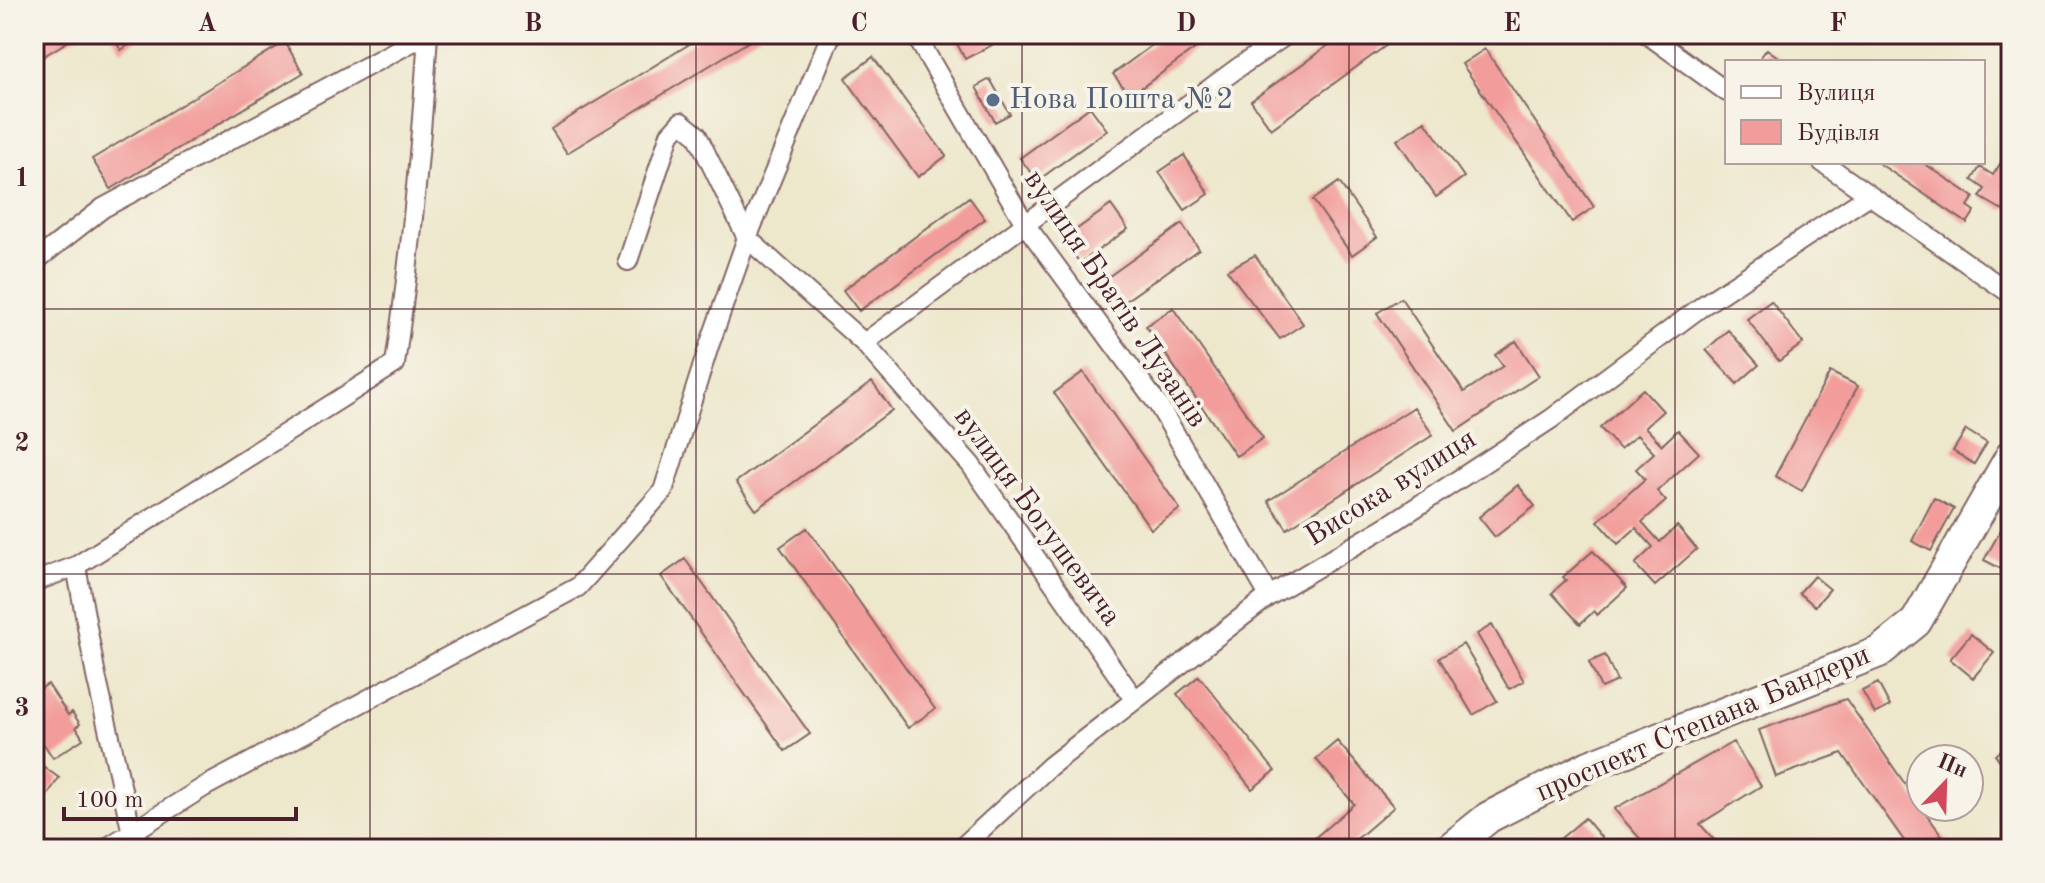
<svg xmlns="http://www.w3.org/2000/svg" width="2045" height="883" font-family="'Old Standard TT',serif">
<rect width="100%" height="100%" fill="#f7f3e8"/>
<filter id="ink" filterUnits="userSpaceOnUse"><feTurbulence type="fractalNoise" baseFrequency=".0125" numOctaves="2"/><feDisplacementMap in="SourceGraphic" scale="16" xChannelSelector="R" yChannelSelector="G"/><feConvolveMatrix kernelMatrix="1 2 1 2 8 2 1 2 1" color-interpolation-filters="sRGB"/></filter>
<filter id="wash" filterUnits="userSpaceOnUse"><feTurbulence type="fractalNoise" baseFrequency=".006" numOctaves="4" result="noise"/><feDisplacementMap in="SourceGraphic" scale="32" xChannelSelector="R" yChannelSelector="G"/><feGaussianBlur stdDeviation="1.8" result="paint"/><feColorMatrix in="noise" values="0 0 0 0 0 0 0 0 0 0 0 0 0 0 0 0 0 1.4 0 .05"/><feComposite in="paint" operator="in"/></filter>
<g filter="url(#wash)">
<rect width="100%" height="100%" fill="#ede7cc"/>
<g id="blocks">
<path fill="#f29d9b" d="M34 34H80L34 62Z
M111 34H145L121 50Z
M706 34H761L567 153 551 129Z
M952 34H987L992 45 965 59Z
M1167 34H1215L1130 96 1113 74Z
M1344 34H1402L1271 129 1251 101Z
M285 42 303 73 111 189 92 159Z
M1485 49 1594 207 1572 222 1462 64Z
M1767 49 1785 62H1757Z
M873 57 946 156 918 177 845 78Z
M990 79 1010 114 995 122 976 87Z
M1090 107 1107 130 1037 181 1020 158Z
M1425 121 1464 177 1436 197 1397 140Z
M2011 147V199L2004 211 1980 197 1985 189 1972 180 1980 167 1993 175Z
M1184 155 1209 194 1185 210 1159 172Z
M1877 162H1922L1974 197 1968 206 1975 211 1967 223Z
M1339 182 1377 237 1352 255 1313 200Z
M969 197 985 219 859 311 843 290Z
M1111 205 1128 229 1080 263 1063 239Z
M1182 224 1199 249 1118 306 1101 282Z
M1255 255 1303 324 1280 339 1227 270Z
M1401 298 1464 392 1503 366 1495 355 1516 341 1539 376 1456 431 1377 313Z
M1771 301 1803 343 1779 361 1747 319Z
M1173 308 1263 438 1236 456 1146 326Z
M1728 330 1759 365 1737 384 1706 350Z
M1083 372 1180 509 1151 529 1054 393Z
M1830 372 1858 386 1802 491 1775 476Z
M872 382 892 410 756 510 736 482Z
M1643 389 1663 411 1645 427 1662 445 1678 430 1699 453 1657 491 1666 501 1642 522 1660 542 1677 526 1697 549 1655 586 1635 564 1653 547 1636 528 1618 544 1598 521 1645 479 1636 469 1654 453 1637 435 1620 449 1600 428Z
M1414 407 1433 435 1287 529 1268 501Z
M1966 430 1987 443 1974 464 1953 451Z
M1518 485 1535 506 1495 537 1479 517Z
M1934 498 1954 509 1931 551 1912 541Z
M2007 519 2011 521V574L1984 560Z
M807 528 935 709 908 728 780 547Z
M1593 551 1627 588 1597 615 1594 611 1580 624 1552 593 1566 580 1563 577Z
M685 559 810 734 785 751 661 576Z
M1814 576 1830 589 1815 606 1799 593Z
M1492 625 1524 681 1509 689 1477 634Z
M1971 634 1994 653 1973 678 1950 659Z
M1463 644 1497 701 1473 715 1439 658Z
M1605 655 1617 681 1601 688 1589 662Z
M1199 676 1275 771 1252 789 1177 694Z
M1878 683 1890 706 1875 714 1862 691Z
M48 684 68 715 72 712 80 724 76 727 83 739 53 758 34 729V693Z
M1846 699 1921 807 1952 849H1910L1842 753 1776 777 1759 730Z
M1337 741 1394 807 1345 849H1302L1354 804 1316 759Z
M1733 742 1761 786 1700 824 1722 849H1649L1614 809Z
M2011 742V773L1995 755Z
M36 761 59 778 34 814V764Z
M1585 818 1611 849H1548Z"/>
</g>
</g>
<g filter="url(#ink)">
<use href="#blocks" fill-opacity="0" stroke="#836563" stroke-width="2"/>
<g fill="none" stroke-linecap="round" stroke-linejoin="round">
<defs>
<path id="street" d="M915 34 1025 224 1159 406 1269 596
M1647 34 1727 92
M1822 162 2011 294
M628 261 670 134 681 122 697 135 747 238 864 343 971 465 1135 700
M34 262 103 208 427 34
M864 343 1239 67 1288 34
M34 582 76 566
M105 849 204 787 578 587 663 491 709 346 747 238 830 37 834 34
M143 849 132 833 96 676 76 566 395 364C411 254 421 145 428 34
M960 849 1050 766 1269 596 1389 525 1551 419 1705 304 1868 196"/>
<path id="primary" d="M1449 849 1489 817 1589 766 1879 652 1916 622 2011 456"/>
</defs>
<use href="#street" stroke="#836563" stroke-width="22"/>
<use href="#primary" stroke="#836563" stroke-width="34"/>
<use href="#street" stroke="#fff" stroke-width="18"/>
<use href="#primary" stroke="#fff" stroke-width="30"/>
</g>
</g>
<path fill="none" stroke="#4a1f2b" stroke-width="2" stroke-opacity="0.55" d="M370 34V849M696 34V849M1022 34V849M1349 34V849M1675 34V849M34 309H2011M34 574H2011"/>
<circle fill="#5c6f8a" stroke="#f7f3e8" stroke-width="3" cx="993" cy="100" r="8"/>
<g text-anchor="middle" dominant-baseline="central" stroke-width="8" stroke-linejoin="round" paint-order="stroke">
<g font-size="30" fill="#4e5e75" stroke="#f7f3e8" text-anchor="start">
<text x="1009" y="100">Нова Пошта №2</text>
</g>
<g font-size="30" fill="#4a1f2b" stroke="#f7f3e8">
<text transform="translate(1115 299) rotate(56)">вулиця Братів Лузанів</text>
<text transform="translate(1391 488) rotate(-32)">Висока вулиця</text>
<text transform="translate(1037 517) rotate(54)">вулиця Богушевича</text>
<text transform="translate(1703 724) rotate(-23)">проспект Степана Бандери</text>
</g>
</g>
<rect width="2045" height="883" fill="none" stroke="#f7f3e8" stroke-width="88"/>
<rect x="1725" y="60" width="260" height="104" fill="#f7f3e8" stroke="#b29e9c" stroke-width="2"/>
<rect x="1741" y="86" width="40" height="12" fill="#ffffff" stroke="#b29e9c" stroke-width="2"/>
<text x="1797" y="100" font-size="24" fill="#4a1f2b">Вулиця</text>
<rect x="1741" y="120" width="40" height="24" fill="#f29d9b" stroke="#b29e9c" stroke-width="2"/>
<text x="1797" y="140" font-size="24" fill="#4a1f2b">Будівля</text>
<g transform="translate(1945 783) rotate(23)"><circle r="38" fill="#f7f3e8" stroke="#b29e9c" stroke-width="2"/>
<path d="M0-6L14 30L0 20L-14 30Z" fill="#d1495b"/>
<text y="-12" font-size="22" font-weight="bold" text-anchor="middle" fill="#4a1f2b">Пн</text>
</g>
<path d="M64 807v12h232v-12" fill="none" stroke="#4a1f2b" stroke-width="4"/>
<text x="76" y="807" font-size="24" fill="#4a1f2b" stroke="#f7f3e8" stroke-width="6" paint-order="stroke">100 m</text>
<rect x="44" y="44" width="1957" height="795" fill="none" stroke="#4a1f2b" stroke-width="3"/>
<g font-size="26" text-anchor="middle" font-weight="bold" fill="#4a1f2b">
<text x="207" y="31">A</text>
<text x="533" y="31">B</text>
<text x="859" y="31">C</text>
<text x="1186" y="31">D</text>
<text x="1512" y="31">E</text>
<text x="1838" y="31">F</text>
<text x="22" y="186">1</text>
<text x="22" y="451">2</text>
<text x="22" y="716">3</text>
</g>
</svg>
